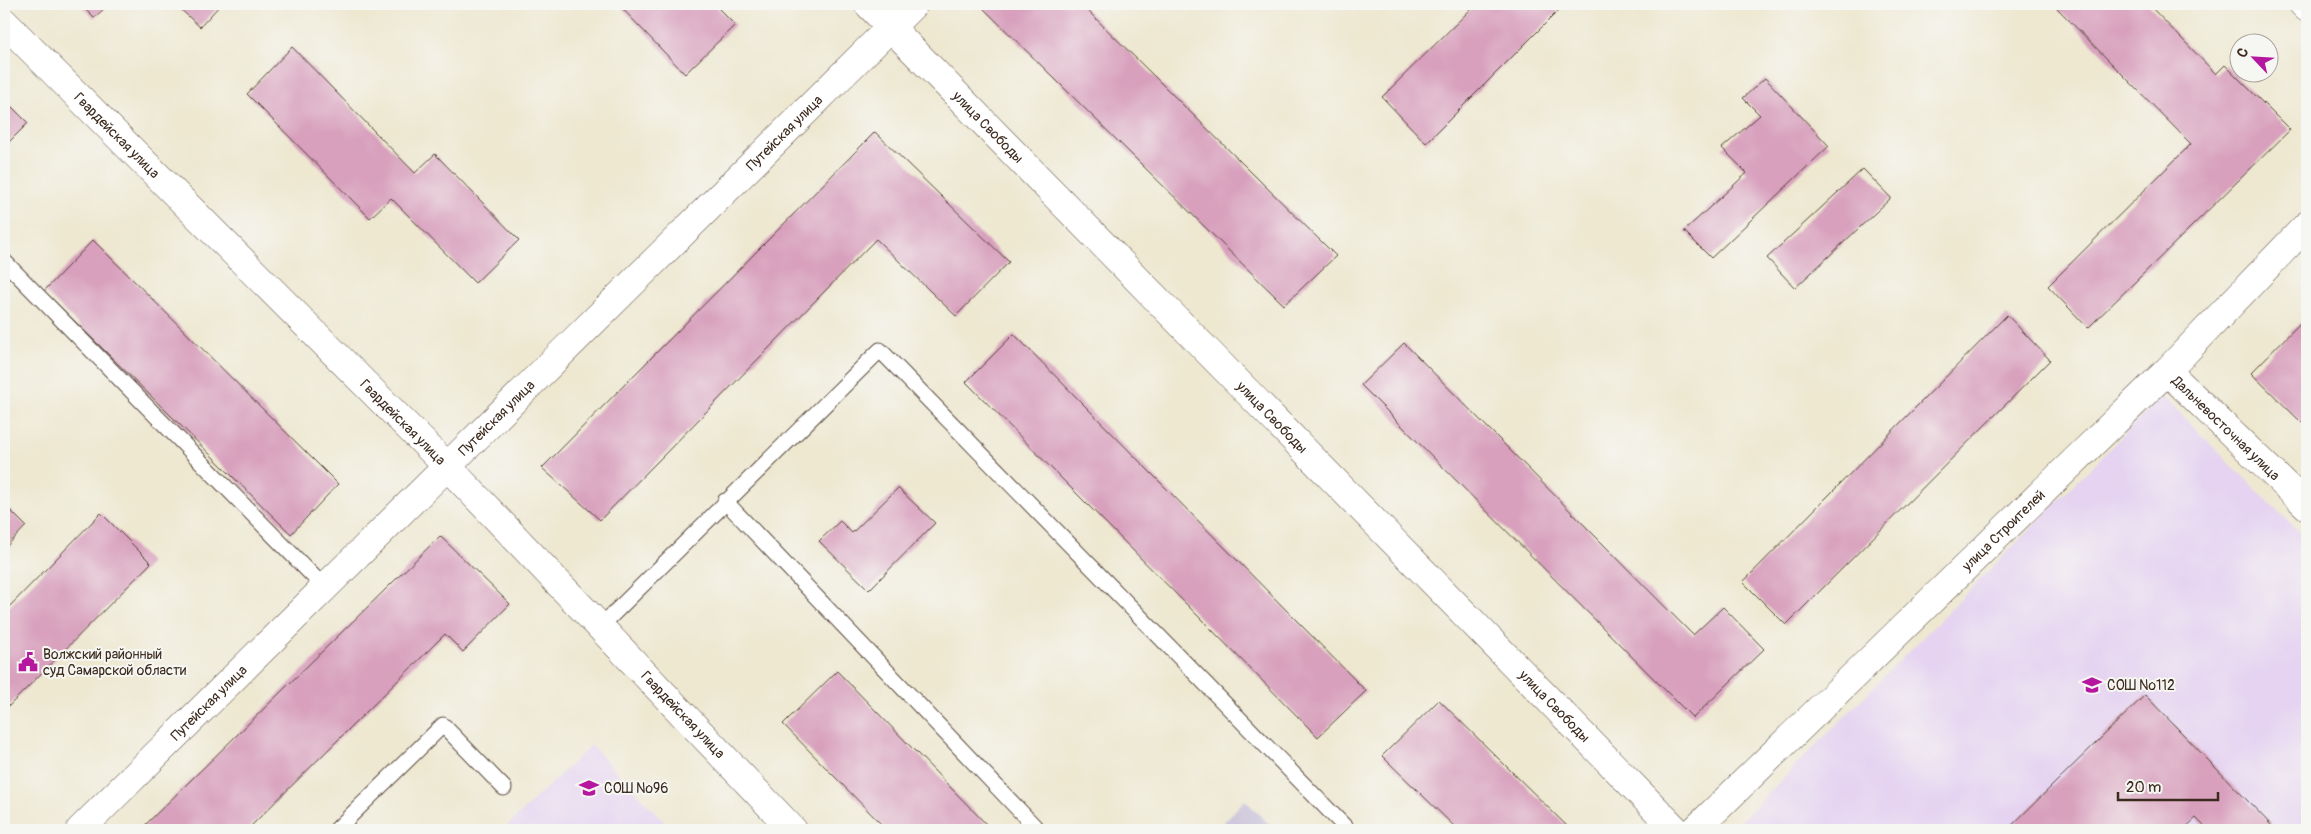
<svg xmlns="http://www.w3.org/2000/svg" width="2311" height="834" font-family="Pangolin,sans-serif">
<rect width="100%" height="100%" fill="#f6f6f2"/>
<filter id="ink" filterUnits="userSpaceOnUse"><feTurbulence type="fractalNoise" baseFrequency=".02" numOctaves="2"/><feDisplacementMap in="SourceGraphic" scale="10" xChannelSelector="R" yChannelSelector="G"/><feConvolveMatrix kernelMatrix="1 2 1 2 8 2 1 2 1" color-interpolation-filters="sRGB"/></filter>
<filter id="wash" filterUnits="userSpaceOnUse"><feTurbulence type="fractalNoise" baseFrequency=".0096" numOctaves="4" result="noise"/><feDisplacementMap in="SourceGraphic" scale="20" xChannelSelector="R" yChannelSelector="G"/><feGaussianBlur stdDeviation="1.12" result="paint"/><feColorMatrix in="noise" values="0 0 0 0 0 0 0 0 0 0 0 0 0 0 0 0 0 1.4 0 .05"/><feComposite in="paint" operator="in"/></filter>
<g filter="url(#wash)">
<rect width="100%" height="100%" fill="#eee8d1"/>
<path fill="#e5d3f1" d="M2162 396 2307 540V830H1732Z
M591 745 672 830H503Z"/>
<path fill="#c7c0d9" d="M1245 800 1270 825 1264 830H1216Z"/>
<g id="blocks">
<path fill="#d8a0bd" d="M80 4H109L94 18Z
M175 4H221L200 27Z
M618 4H714L735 25 685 74Z
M985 4H1084L1082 5 1336 256 1284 305 982 7Z
M1476 4H1565L1426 143 1382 97Z
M2053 4H2148L2216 74 2225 65 2290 130 2088 328 2048 286 2191 144Z
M292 47 415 173 435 154 519 240 475 283 391 198 370 218 247 94Z
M1765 78 1829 146 1711 258 1684 231 1747 173 1722 148 1760 115 1743 98Z
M4 99 28 123 4 147Z
M875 132 1009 262 956 316 876 239 600 520 542 468Z
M1863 169 1891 198 1795 288 1767 258Z
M93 240 338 484 291 534 44 291Z
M2007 315 2050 360 1786 625 1743 582Z
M2307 316V418L2302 423 2251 373Z
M1014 334 1366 691 1318 737 966 382Z
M1404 343 1693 635 1723 607 1764 649 1693 718 1361 385Z
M898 488 935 523 869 590 819 541 840 521 852 533Z
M4 504 26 526 4 549Z
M101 513 151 563 4 711V612Z
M440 536 510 604 463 652 445 634 247 830H140Z
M837 671 992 830H887L783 724Z
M2145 695 2276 830H2208L2196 818 2183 830H2007Z
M1439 700 1571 830H1458L1382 756Z"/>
</g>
</g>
<g filter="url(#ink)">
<use href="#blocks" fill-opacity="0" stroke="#564639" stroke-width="1"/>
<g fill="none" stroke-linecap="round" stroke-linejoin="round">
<defs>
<path id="lane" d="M4 261 324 587
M725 501 1038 830
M600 627 880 350 1348 830
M336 830 443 725 504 788"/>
<g id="street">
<path d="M2303 4 2307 8"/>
<path id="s1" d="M4 22 447 466 793 830"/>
<path id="s2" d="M2167 371 2307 506"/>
<path id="s3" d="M80 830 914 4"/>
<path id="s4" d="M1695 830 2167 371 2307 225"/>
</g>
<g id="secondary">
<path id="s5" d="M868 4 1676 830"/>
</g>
</defs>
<use href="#lane" stroke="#564639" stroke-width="17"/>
<use href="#street" stroke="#564639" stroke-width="29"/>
<use href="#secondary" stroke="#564639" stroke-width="29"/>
<use href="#lane" stroke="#fff" stroke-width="15"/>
<use href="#street" stroke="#fff" stroke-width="28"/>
<use href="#secondary" stroke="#fff" stroke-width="28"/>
</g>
</g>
<defs>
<symbol id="civic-bare" viewBox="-9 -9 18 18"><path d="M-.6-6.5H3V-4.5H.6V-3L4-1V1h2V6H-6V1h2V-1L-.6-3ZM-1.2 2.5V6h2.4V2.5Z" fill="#b5179e" stroke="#f6f6f2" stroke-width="2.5" paint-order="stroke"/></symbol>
<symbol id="school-bare" viewBox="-9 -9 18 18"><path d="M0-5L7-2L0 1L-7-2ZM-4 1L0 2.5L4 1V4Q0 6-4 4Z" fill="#b5179e" stroke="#f6f6f2" stroke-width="2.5" paint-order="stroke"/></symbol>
</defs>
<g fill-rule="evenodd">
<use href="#civic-bare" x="14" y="648" width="28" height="28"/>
<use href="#school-bare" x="2078" y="671" width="28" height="28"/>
<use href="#school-bare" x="575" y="774" width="28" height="28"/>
</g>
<g text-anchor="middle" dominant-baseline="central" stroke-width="4" stroke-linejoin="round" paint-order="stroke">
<g font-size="14" fill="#3b2a1e" stroke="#f6f6f2">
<text stroke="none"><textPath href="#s5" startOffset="172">улица Свободы</textPath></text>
<text stroke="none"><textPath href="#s3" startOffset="991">Путейская улица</textPath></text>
<text stroke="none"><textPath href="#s1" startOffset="160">Гвардейская улица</textPath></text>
<text stroke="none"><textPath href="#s3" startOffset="586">Путейская улица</textPath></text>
<text stroke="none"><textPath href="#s5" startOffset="578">улица Свободы</textPath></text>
<text stroke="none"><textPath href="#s1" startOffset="565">Гвардейская улица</textPath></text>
<text stroke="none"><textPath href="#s2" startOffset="82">Дальневосточная улица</textPath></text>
<text stroke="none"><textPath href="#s4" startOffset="430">улица Строителей</textPath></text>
<text stroke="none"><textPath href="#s3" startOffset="181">Путейская улица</textPath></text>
<text stroke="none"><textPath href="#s5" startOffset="982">улица Свободы</textPath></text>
<text stroke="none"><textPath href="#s1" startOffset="970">Гвардейская улица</textPath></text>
</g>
<g font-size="14" fill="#3b2a1e" stroke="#f6f6f2" text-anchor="start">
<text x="43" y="654">Волжский районный<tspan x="43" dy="16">суд Самарской области</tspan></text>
<text x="2107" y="685">СОШ №112</text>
<text x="604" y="788">СОШ №96</text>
</g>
</g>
<rect width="2311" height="834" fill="none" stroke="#f6f6f2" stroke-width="20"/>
<g transform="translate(2254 58) rotate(295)"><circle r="24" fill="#f6f6f2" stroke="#aba49d"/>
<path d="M0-4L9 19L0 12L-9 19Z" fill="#b5179e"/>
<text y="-8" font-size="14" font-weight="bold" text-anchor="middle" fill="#3b2a1e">С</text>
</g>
<path d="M2118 792v8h100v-8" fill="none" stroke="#3b2a1e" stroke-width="2.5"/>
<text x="2126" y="792" font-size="15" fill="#3b2a1e" stroke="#f6f6f2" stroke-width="4" paint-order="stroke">20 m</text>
</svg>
